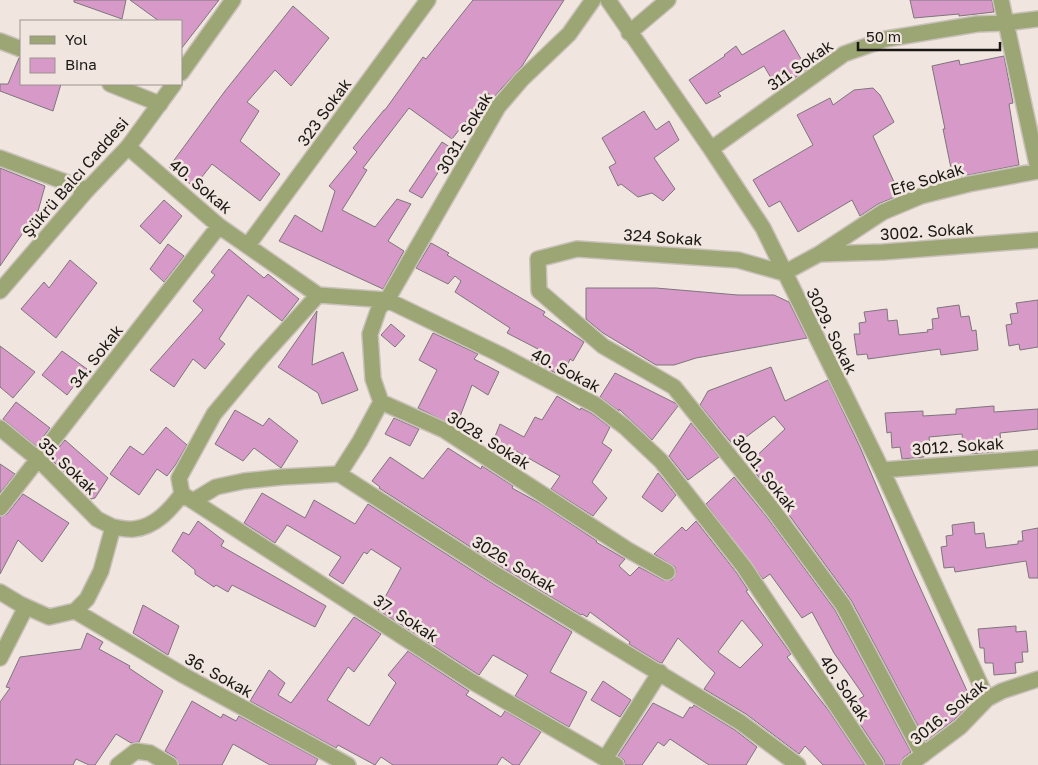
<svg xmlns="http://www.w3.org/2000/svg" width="1038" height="765" font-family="'Golos Text',sans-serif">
<rect width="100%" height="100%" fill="#f0e6df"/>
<path fill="#d79ac8" stroke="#7e757c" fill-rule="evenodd" d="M74 0H126L122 19 74 2Z
M130 0H219L181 49V21H159Z
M473 0H564L522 66 492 99 488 93 452 139 409 108 363 168 367 170 342 210 375 227 397 199 411 204 388 241 404 251 383 289 279 241 295 215 322 232 335 191 329 186 357 152 353 148 384 110H385L423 57 426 59Z
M910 0H992L994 12 959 16V14L914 18Z
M293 6 329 38 291 86 275 70 247 102 259 111 240 141 280 174 260 201 212 164 194 187 169 167 225 91Z
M784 30 807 69 778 90 764 66 718 93 721 96 706 104 689 80 725 56 724 55 736 46 742 55Z
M1004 56 1013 103 1009 104 1019 165 953 178 943 129H945L932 66 959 60 960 65Z
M19 58H21V84H61L53 111 0 91V84H8Z
M873 88 880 95 894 122 873 136 900 195 878 204 860 216 852 200 798 232 780 201 769 207 753 180 813 145 797 115 830 98 833 105 854 90Z
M644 111 656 130 669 121 679 140 654 158 675 189 663 201 652 193 638 197 621 184 618 186 609 167 616 163 602 138Z
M442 142 453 149 422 198 409 191Z
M0 168 45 186 33 229 27 227 0 266Z
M164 200 182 216 160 244 140 226Z
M431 243 449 253 447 255 545 312 543 315 584 342 573 361 570 359 563 377 531 360 538 349 507 333 510 328 455 292 461 281 455 276 448 284 416 268Z
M168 244 184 256 164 282 150 269Z
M229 249 264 278 268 274 299 299 282 321 248 295 219 339 225 344 205 369 193 359 174 387 150 370 203 310 193 301 215 275 211 272Z
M70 260 97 283 56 338 21 309 44 282 49 288Z
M586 288H656L738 295H774L789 302 807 338 696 358 674 365H656L603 333 586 319Z
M1038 300V347L1020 350 1019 344 1009 346 1006 325 1012 324 1010 314 1018 313 1016 303Z
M959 305 961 317 969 316 972 331 976 330 978 350 941 355 940 349 868 359 867 354 857 355 854 334H860L859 323 866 322 864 312 887 309 888 321 897 320 899 335 928 332 927 330 933 329 932 319 939 318 937 308Z
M317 311 312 365 343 352 358 390 322 404 318 393 278 367Z
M391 324 405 336 395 347 381 335Z
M433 333 478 354 474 359 499 372 488 395 472 385 456 427 418 408 437 370 419 360Z
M0 346 35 372 13 398 0 387Z
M62 351 87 369 67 395 42 375Z
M771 367 785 401 828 380 860 447 913 572 972 702 954 720 926 741 851 600 781 504 748 464 785 429 774 416 734 446 700 405 708 391Z
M615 373 675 403 678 406 652 440 619 409V411L600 397Z
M557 396 580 410 581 408 591 413 610 427 602 443 612 450 592 482 607 498 593 516 551 489 560 476 516 451 511 462 490 449 500 424 524 437 535 417 542 420Z
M16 402 50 428 36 446 3 419Z
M994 406V412L1038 409V429L1000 433 1001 443H994V452L972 454 971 443 963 444 962 434 929 437 930 447H923L924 457 902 459 900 447 892 448 891 432 887 433 885 413 923 411V416L956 414V409Z
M235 410 263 426 269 418 298 441 281 468 254 448 243 461 215 444Z
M394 418 419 429 410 446 385 434Z
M691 423 719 457 688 480 669 456Z
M166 427 187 445 176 464 167 476 157 469 139 495 110 474 130 446 143 455Z
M65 440 108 478 95 498 91 499 50 458Z
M448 448 481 469 482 466 513 486 512 488 541 504 597 541 596 542 625 559 619 566 630 576 639 567 663 580H672L676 572 675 567 654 554 682 527 686 531 696 521 736 572 748 590 746 591 791 654 787 657 829 711 865 765H823L805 746 799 754 746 714 704 689 715 673 678 638 662 663H660L629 644 630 642 590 612 587 617 582 614 581 615 500 566 379 488 380 487 372 481 390 457 423 479ZM742 620 763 645 740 668 718 652Z
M0 464 15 474 0 493Z
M658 473 676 495 662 512 642 497Z
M734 477 766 516 835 610 911 752 903 758 900 765H885L884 760 848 706 864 696 834 653 812 612 802 618 770 574 763 579 706 504Z
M262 493 305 518 314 500 355 524 368 504 490 582 572 632 550 672 587 692 569 727 515 696 528 675 493 655 479 675 378 610 401 568 371 549 367 554 364 552 343 584 329 575 341 557 287 525 275 543 244 523Z
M23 494 69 523 42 562 18 540 0 574V517L7 514Z
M198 521 224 541 221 546 326 606 315 627 232 585 228 592 216 585 214 587 195 574V570L172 551 183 532 189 535Z
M974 522 975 534 984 533 986 548 1018 544V541H1023L1022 531 1038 528V578H1029L1026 561 955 572 954 567 944 568 941 547 947 546 946 536 953 535 952 525Z
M143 605 179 626 168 655 133 633Z
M354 617 381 634 354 672 348 667 327 700 369 726 396 683 388 675 408 651 469 691 466 695 501 717 505 711 541 732 519 765H513L502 757 497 765H393L381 757 375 765 338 745 336 748 250 701 269 670 285 683 278 695 291 703Z
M1016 626V632L1026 631 1028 652H1022L1023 662 1015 663 1016 673 994 675 993 663H985L984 648H980L978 629Z
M87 633 103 642 99 649 130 666 129 668 163 691 139 742 131 743 116 734 95 765H89L76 759 73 765H0V702L10 688 6 687 20 657 81 649Z
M603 681 631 700 620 717 591 700Z
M192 701 221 718 223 714 236 721 239 716 318 759 315 765H270L233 744 222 765H179L175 757 165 751Z
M653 703 683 718 690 707 692 708 694 705 735 730 757 747 746 765H709L670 739 664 746 658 742 642 765H625L624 760 618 756Z"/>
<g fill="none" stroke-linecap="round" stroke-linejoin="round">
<defs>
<path id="minor" d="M593 0 569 34 522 79 498 107 387 300 379 308 370 334 373 379 381 402 444 430 628 550 667 572
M608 0 711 149 763 228 882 470 987 699
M1001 0 1038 169
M629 33 668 0
M0 41 21 49
M110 84 160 104
M128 147 219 226 318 295 387 300 499 354 596 405 625 427 661 461 744 567 876 765
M711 149 844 54 886 39 977 24 1005 23 1038 19
M0 158 87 190
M248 245 428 0
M820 254 883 252 1038 240
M0 428 39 460 97 519 113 527
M882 470 1038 458
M339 474 360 441 381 402
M182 494 471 681 616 765
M193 501 216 487 244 481 282 477 339 474 495 574 740 722 798 765
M0 508 219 226
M0 592 20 604 49 617 75 611 87 599 101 571 113 527C120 528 127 530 134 529 155 527 170 510 182 494L179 478 214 414 260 359 318 295
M75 611 183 675 348 765
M0 658 26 607
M923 755 843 605 773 510 674 387 603 346 539 291 538 259 577 249 738 260 784 273 819 254 883 212 921 196 969 184 1038 171
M605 759 660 672
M118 765 136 751 150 753 170 765
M909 765 960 727 987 699 1002 691 1038 679"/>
<path id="tertiary" d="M181 73 233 0
M0 291 87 190 128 147 174 84"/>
</defs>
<use href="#minor" stroke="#c9c1ba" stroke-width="18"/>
<use href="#tertiary" stroke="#c9c1ba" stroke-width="18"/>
<use href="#minor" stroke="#9ca675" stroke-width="15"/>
<use href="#tertiary" stroke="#9ca675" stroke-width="15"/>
</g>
<g text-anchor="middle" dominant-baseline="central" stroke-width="5" stroke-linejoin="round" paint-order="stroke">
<g font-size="16" fill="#1a1714" stroke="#f0e6df">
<text transform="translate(800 65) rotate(-35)">311 Sokak</text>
<text transform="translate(324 112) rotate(-54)">323 Sokak</text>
<text transform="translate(464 133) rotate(-59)">3031. Sokak</text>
<text transform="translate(75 177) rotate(-49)">Şükrü Balcı Caddesi</text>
<text transform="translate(927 179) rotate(-17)">Efe Sokak</text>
<text transform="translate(201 186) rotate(40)">40. Sokak</text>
<text transform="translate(927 231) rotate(-4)">3002. Sokak</text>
<text transform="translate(663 237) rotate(4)">324 Sokak</text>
<text transform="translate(832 331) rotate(64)">3029. Sokak</text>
<text transform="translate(96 356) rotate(-52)">34. Sokak</text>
<text transform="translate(566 370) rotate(28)">40. Sokak</text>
<text transform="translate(489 440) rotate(32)">3028. Sokak</text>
<text transform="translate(958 446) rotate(-4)">3012. Sokak</text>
<text transform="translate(68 466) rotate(44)">35. Sokak</text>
<text transform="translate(765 473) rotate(52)">3001. Sokak</text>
<text transform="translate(514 564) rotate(31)">3026. Sokak</text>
<text transform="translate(406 618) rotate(33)">37. Sokak</text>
<text transform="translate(219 675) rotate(29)">36. Sokak</text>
<text transform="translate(845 688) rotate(56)">40. Sokak</text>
<text transform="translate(948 712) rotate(-39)">3016. Sokak</text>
</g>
</g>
<rect x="20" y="20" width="162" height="65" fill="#f0e6df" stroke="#9a938e"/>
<rect x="30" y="36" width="25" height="8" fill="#9ca675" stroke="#9a938e"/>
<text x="65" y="45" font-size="15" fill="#1a1714">Yol</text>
<rect x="30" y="58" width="25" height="15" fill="#d79ac8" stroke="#9a938e"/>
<text x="65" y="70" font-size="15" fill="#1a1714">Bina</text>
<path d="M858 42v8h142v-8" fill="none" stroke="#1a1714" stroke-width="2.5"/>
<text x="866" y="42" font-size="15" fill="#1a1714" stroke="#f0e6df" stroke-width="4" paint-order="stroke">50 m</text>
</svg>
